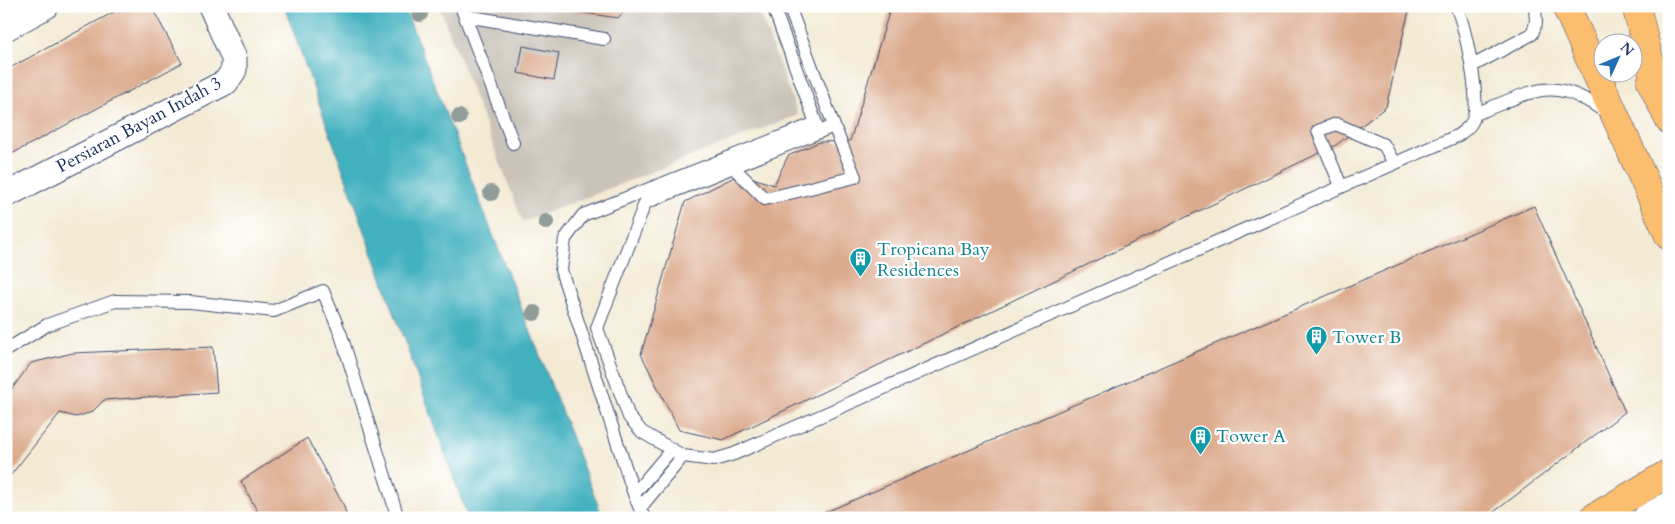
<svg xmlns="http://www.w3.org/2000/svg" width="1675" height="524" font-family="Cardo,serif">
<rect width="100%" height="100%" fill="#fff"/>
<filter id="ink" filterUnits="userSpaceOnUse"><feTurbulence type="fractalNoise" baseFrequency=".02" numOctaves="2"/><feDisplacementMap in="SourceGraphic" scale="10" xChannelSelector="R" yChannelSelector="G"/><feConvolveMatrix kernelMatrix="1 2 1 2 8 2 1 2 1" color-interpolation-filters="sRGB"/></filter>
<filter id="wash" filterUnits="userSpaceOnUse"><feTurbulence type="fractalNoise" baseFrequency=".0096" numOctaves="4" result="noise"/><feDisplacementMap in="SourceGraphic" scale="20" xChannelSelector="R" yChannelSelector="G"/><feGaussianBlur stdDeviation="1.12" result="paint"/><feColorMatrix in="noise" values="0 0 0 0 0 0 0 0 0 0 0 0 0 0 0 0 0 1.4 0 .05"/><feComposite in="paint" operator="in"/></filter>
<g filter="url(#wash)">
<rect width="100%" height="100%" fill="#f3ead4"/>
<path fill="#c9c3b8" d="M439 6H757L798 115 523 222Z"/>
<path fill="#43b1bf" stroke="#2f708e" d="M284 6H404L603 518H468Z"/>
<g id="blocks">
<path fill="#dcab8e" d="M125 6H151L182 63 6 157V70Z
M537 6H629L618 18Z
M891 6H1410L1386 107 1336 145 723 440 679 430 641 354 685 202 740 174 774 185 788 156 819 142 850 141Z
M523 46 559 53 554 80 518 73Z
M1534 206 1625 412 1486 518H812Z
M213 347 217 392 104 400 92 412 76 417 60 413 6 481V397L31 363 73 353Z
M307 438 344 506 347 518H261L241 481Z"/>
</g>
</g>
<g filter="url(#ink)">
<use href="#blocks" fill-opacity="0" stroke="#3b4b70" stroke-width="1"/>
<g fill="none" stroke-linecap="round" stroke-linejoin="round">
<defs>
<path id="service" d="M461 6 513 143
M789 6 834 126 645 203 597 328 629 417 642 432 683 456 714 460 734 454 1457 136C1465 130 1472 126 1474 116 1480 96 1465 26 1456 6
M465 16 604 39
M1472 66 1532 34 1536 23 1535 6
M1475 114C1533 92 1552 72 1608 114
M733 167 765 199 855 177 834 126
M1341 186 1318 131 1336 124 1384 145 1394 163
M6 350 47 325 115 301 190 302 274 311 323 291 341 335 398 518
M634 494 671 450
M640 508 683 456
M644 518 634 494 561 270 565 239 583 215 816 123 773 6"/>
<path id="minor" d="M6 28 46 6
M6 195 226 82 234 70V58L211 6"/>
<path id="tertiary" d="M1647 518 1669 506"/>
<path id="trunk" d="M1566 6 1669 236
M1636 6 1659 98
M1651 82 1669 120
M1593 518 1669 473"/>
</defs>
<use href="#service" stroke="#3b4b70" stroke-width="14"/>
<use href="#minor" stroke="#3b4b70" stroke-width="27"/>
<use href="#tertiary" stroke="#3b4b70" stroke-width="29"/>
<use href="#trunk" stroke="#3b4b70" stroke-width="29"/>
<use href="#service" stroke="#fff" stroke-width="12"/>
<use href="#minor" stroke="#fff" stroke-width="25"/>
<use href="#tertiary" stroke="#fff" stroke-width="28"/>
<use href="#trunk" stroke="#fbbd6e" stroke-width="28"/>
</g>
<g fill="#8f9c98">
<circle cx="420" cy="14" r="8"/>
<circle cx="459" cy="117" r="8"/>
<circle cx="491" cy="193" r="8"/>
<circle cx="546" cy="222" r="8"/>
<circle cx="534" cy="313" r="8"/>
</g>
</g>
<defs>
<symbol id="building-pin" viewBox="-11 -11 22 30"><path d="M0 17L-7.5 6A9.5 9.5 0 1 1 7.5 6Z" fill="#0f9aa8" stroke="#fff"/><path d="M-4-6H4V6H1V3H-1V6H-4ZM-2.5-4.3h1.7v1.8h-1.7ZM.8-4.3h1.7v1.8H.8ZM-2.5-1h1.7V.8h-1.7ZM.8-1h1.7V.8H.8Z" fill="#fff"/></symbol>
</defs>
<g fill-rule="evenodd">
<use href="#building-pin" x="848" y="246" width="25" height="34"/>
<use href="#building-pin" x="1304" y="324" width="25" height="34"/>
<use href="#building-pin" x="1188" y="424" width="25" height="34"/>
</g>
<g text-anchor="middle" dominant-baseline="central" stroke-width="4.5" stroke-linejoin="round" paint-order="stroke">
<g font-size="18" fill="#1b2f5e" stroke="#fff">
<text transform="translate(139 125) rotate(-28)">Persiaran Bayan Indah 3</text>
</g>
<g font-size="18" fill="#0d838f" stroke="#fff" text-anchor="start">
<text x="877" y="249">Tropicana Bay<tspan x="877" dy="21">Residences</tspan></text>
<text x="1332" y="337">Tower B</text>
<text x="1216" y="436">Tower A</text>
</g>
</g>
<rect width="1675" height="524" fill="none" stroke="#fff" stroke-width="25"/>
<g transform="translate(1618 58) rotate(46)"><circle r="24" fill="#ffffff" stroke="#a4acbf"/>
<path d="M0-4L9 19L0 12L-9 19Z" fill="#1f6fb2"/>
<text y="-8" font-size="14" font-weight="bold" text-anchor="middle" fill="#1b2f5e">N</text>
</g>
</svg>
